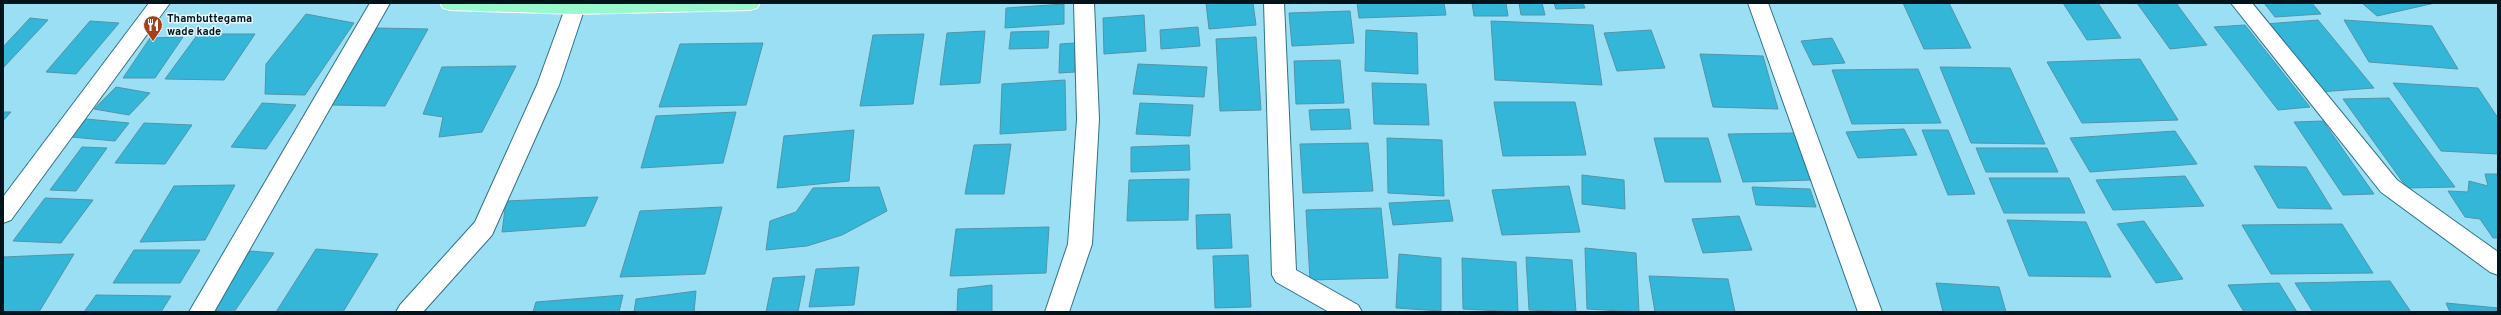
<svg xmlns="http://www.w3.org/2000/svg" width="2501" height="315" font-family="Overpass,sans-serif">
<rect width="100%" height="100%" fill="#9bdff5"/>
<path fill="#34b6d8" stroke="#5295a9" d="M1206 3H1253L1256 25 1209 29Z
M1357 3H1444L1446 15 1359 18Z
M1472 3H1506L1508 16H1474Z
M1519 3H1542L1545 15H1521Z
M1554 3H1583L1585 8 1556 9Z
M1903 3H1949L1971 48 1924 49Z
M2063 3H2098L2121 38 2087 40Z
M2137 3H2176L2207 45 2170 49Z
M2264 3H2312L2321 14 2275 17Z
M2362 3H2435L2377 16Z
M1064 4V24L1005 28 1006 8Z
M1350 11 1354 43 1292 46 1289 13Z
M306 14 354 23 305 95 265 94 266 64Z
M1144 15 1146 51 1104 54 1103 18Z
M30 18 48 20 3 68V47Z
M2318 20 2374 88 2319 92 2265 24Z
M2344 20 2432 26 2458 69 2369 62Z
M90 21 119 23 76 74 46 72Z
M1491 21 1593 25 1602 85 1495 80Z
M2245 25 2310 107 2278 110 2214 27Z
M1198 27 1200 46 1161 49 1160 30Z
M377 28 428 29 385 106 331 105Z
M1366 30 1417 33 1418 74 1365 71Z
M1651 30 1665 68 1617 71 1604 33Z
M985 31 980 83 940 85 947 33Z
M1049 31 1048 48 1009 49 1011 32Z
M198 34H255L224 80 165 79Z
M924 34 913 104 860 106 873 35Z
M183 37 155 78H123L150 38Z
M1256 37 1261 110 1220 111 1216 39Z
M1832 38 1845 63 1813 65 1801 41Z
M763 43 746 105 659 107 680 44Z
M1075 43V72L1059 73 1060 44Z
M1700 54 1763 56 1778 109 1713 107Z
M2140 59 2178 120 2082 123 2047 62Z
M1340 60 1344 103 1296 104 1294 61Z
M1138 64 1207 67 1204 97 1133 94Z
M516 66 482 132 439 137 443 117 423 114 442 67Z
M1940 67 2010 68 2045 144 1971 143Z
M1918 69 1941 123 1852 124 1832 70Z
M1065 80 1066 130 1000 134 1002 84Z
M1372 83 1426 84 1429 125 1374 124Z
M2393 83 2478 88 2498 118V154L2441 151Z
M116 87 150 93 129 115 94 109Z
M2389 98 2455 187 2407 188 2343 99Z
M1494 102H1575L1586 155 1503 156Z
M262 103 296 105 266 149 231 147Z
M1140 103 1193 105 1190 136 1136 134Z
M1349 109 1351 129 1311 130 1309 110Z
M3 112H11L3 121Z
M736 112 723 163 641 168 656 116Z
M86 119 129 123 115 141 71 137Z
M2323 121 2374 194 2343 195 2294 122Z
M144 123 192 125 165 164 115 163Z
M1904 129 1917 155 1858 158 1846 132Z
M854 130 849 181 777 188 784 136Z
M1922 130H1948L1975 194 1948 195Z
M2175 131 2197 164 2090 172 2070 138Z
M1796 133 1813 180 1743 182 1728 134Z
M1387 138 1442 140 1444 196 1388 193Z
M1654 138H1708L1721 182H1665Z
M1368 143 1373 191 1303 193 1300 144Z
M1011 144 1004 194H965L974 145Z
M1189 145 1190 170 1131 172V147Z
M82 147 107 148 76 191 50 190Z
M1976 148H2047L2058 172H1986Z
M2254 166 2306 167 2332 209 2278 208Z
M2485 174H2498V238H2493L2480 219 2465 217 2448 191 2468 192 2469 181 2488 186Z
M1582 175 1624 180 1625 209 1582 204Z
M2185 176 2204 206 2113 210 2096 180Z
M1989 178H2069L2085 213H2004Z
M1189 179 1188 220 1127 221 1129 180Z
M235 185 205 240 140 242 174 186Z
M1569 186 1580 232 1502 235 1492 190Z
M879 187 887 211 842 235 807 246 766 250 770 221 796 212 813 188Z
M1752 187 1810 189 1816 207 1756 205Z
M598 197 585 226 502 232 506 201Z
M45 198 93 200 61 243 13 241Z
M1449 200 1453 221 1393 225 1389 203Z
M722 207 705 274 620 277 640 211Z
M1381 208 1388 278 1310 280 1306 210Z
M1230 214 1232 248 1197 249 1196 215Z
M1739 216 1752 250 1703 253 1692 219Z
M2007 220 2086 222 2111 277 2029 276Z
M2144 221 2183 279 2156 283 2117 224Z
M2342 224 2373 273 2271 274 2242 225Z
M1049 227 1046 273 950 276 956 229Z
M1585 248 1636 253 1639 312 1587 309Z
M316 249 378 254 343 312H276Z
M134 250H200L180 283H113Z
M250 251 274 253 234 312 209 310Z
M74 254 39 312H3V257Z
M1399 254 1441 258V311L1396 308Z
M1248 255 1251 307 1215 308 1213 256Z
M1526 257 1572 260 1576 312 1529 310Z
M1462 258 1516 262 1518 312 1463 309Z
M859 267 854 305 809 307 816 269Z
M805 276 798 312H766L773 278Z
M1649 276 1728 279 1735 312H1655Z
M2390 281 2411 312H2313L2295 283Z
M1936 283 1999 287 2006 312H1943Z
M2279 283 2297 312H2244L2228 285Z
M992 285V312H957L958 289Z
M696 291 694 312H634L636 299Z
M96 295 171 296 161 312H84Z
M623 295 619 312H533L536 302Z
M2446 303 2498 308V312H2450Z"/>
<g fill="none" stroke-linecap="round" stroke-linejoin="round">
<defs>
<path id="street" d="M149 3H170L11 220 3 223V197Z
M370 3H390L214 312H189Z
M567 3H583L585 7 559 85 492 235 423 312H396L400 305 475 222 537 85Z
M1074 3H1094L1099 119 1092 244 1069 312H1045L1068 244 1077 119Z
M1264 3H1284L1296 270 1358 305 1362 312H1329L1276 282 1272 275Z
M1748 3H1768L1882 312H1858Z
M2231 3H2252L2397 180 2498 252V275L2490 272 2381 192Z"/>
<path id="primary" d="M440 3H760L757 8 750 10 575 14 450 10 443 8Z"/>
</defs>
<use href="#street" stroke="#2f7387" stroke-width="2"/>
<use href="#primary" stroke="#fff" stroke-width="2"/>
<use href="#street" fill="#fff" fill-rule="evenodd"/>
<use href="#primary" fill="#9af8cd" fill-rule="evenodd"/>
</g>
<defs>
<symbol id="restaurant-pin" viewBox="-11 -11 22 30"><path d="M0 17L-7.5 6A9.5 9.5 0 1 1 7.5 6Z" fill="#a64018" stroke="#e4f7fe"/><path d="M-5-6h1v4h1v-4h1v4h1v-4h1v5L-1.5 .5V6h-2V.5L-5-1ZM5-6V6H3V1.5H1.5Q1.5-4 5-6Z" fill="#fff"/></symbol>
</defs>
<g fill-rule="evenodd">
<use href="#restaurant-pin" x="142" y="14" width="22" height="30"/>
</g>
<g text-anchor="middle" dominant-baseline="central" stroke-width="3" stroke-linejoin="round" paint-order="stroke">
<g font-size="11" font-weight="bold" fill="#00141c" stroke="#e4f7fe" text-anchor="start">
<text x="167" y="19">Thambuttegama<tspan x="167" dy="13">wade kade</tspan></text>
</g>
</g>
<rect width="2501" height="315" fill="none" stroke="#00141c" stroke-width="8"/>
</svg>
